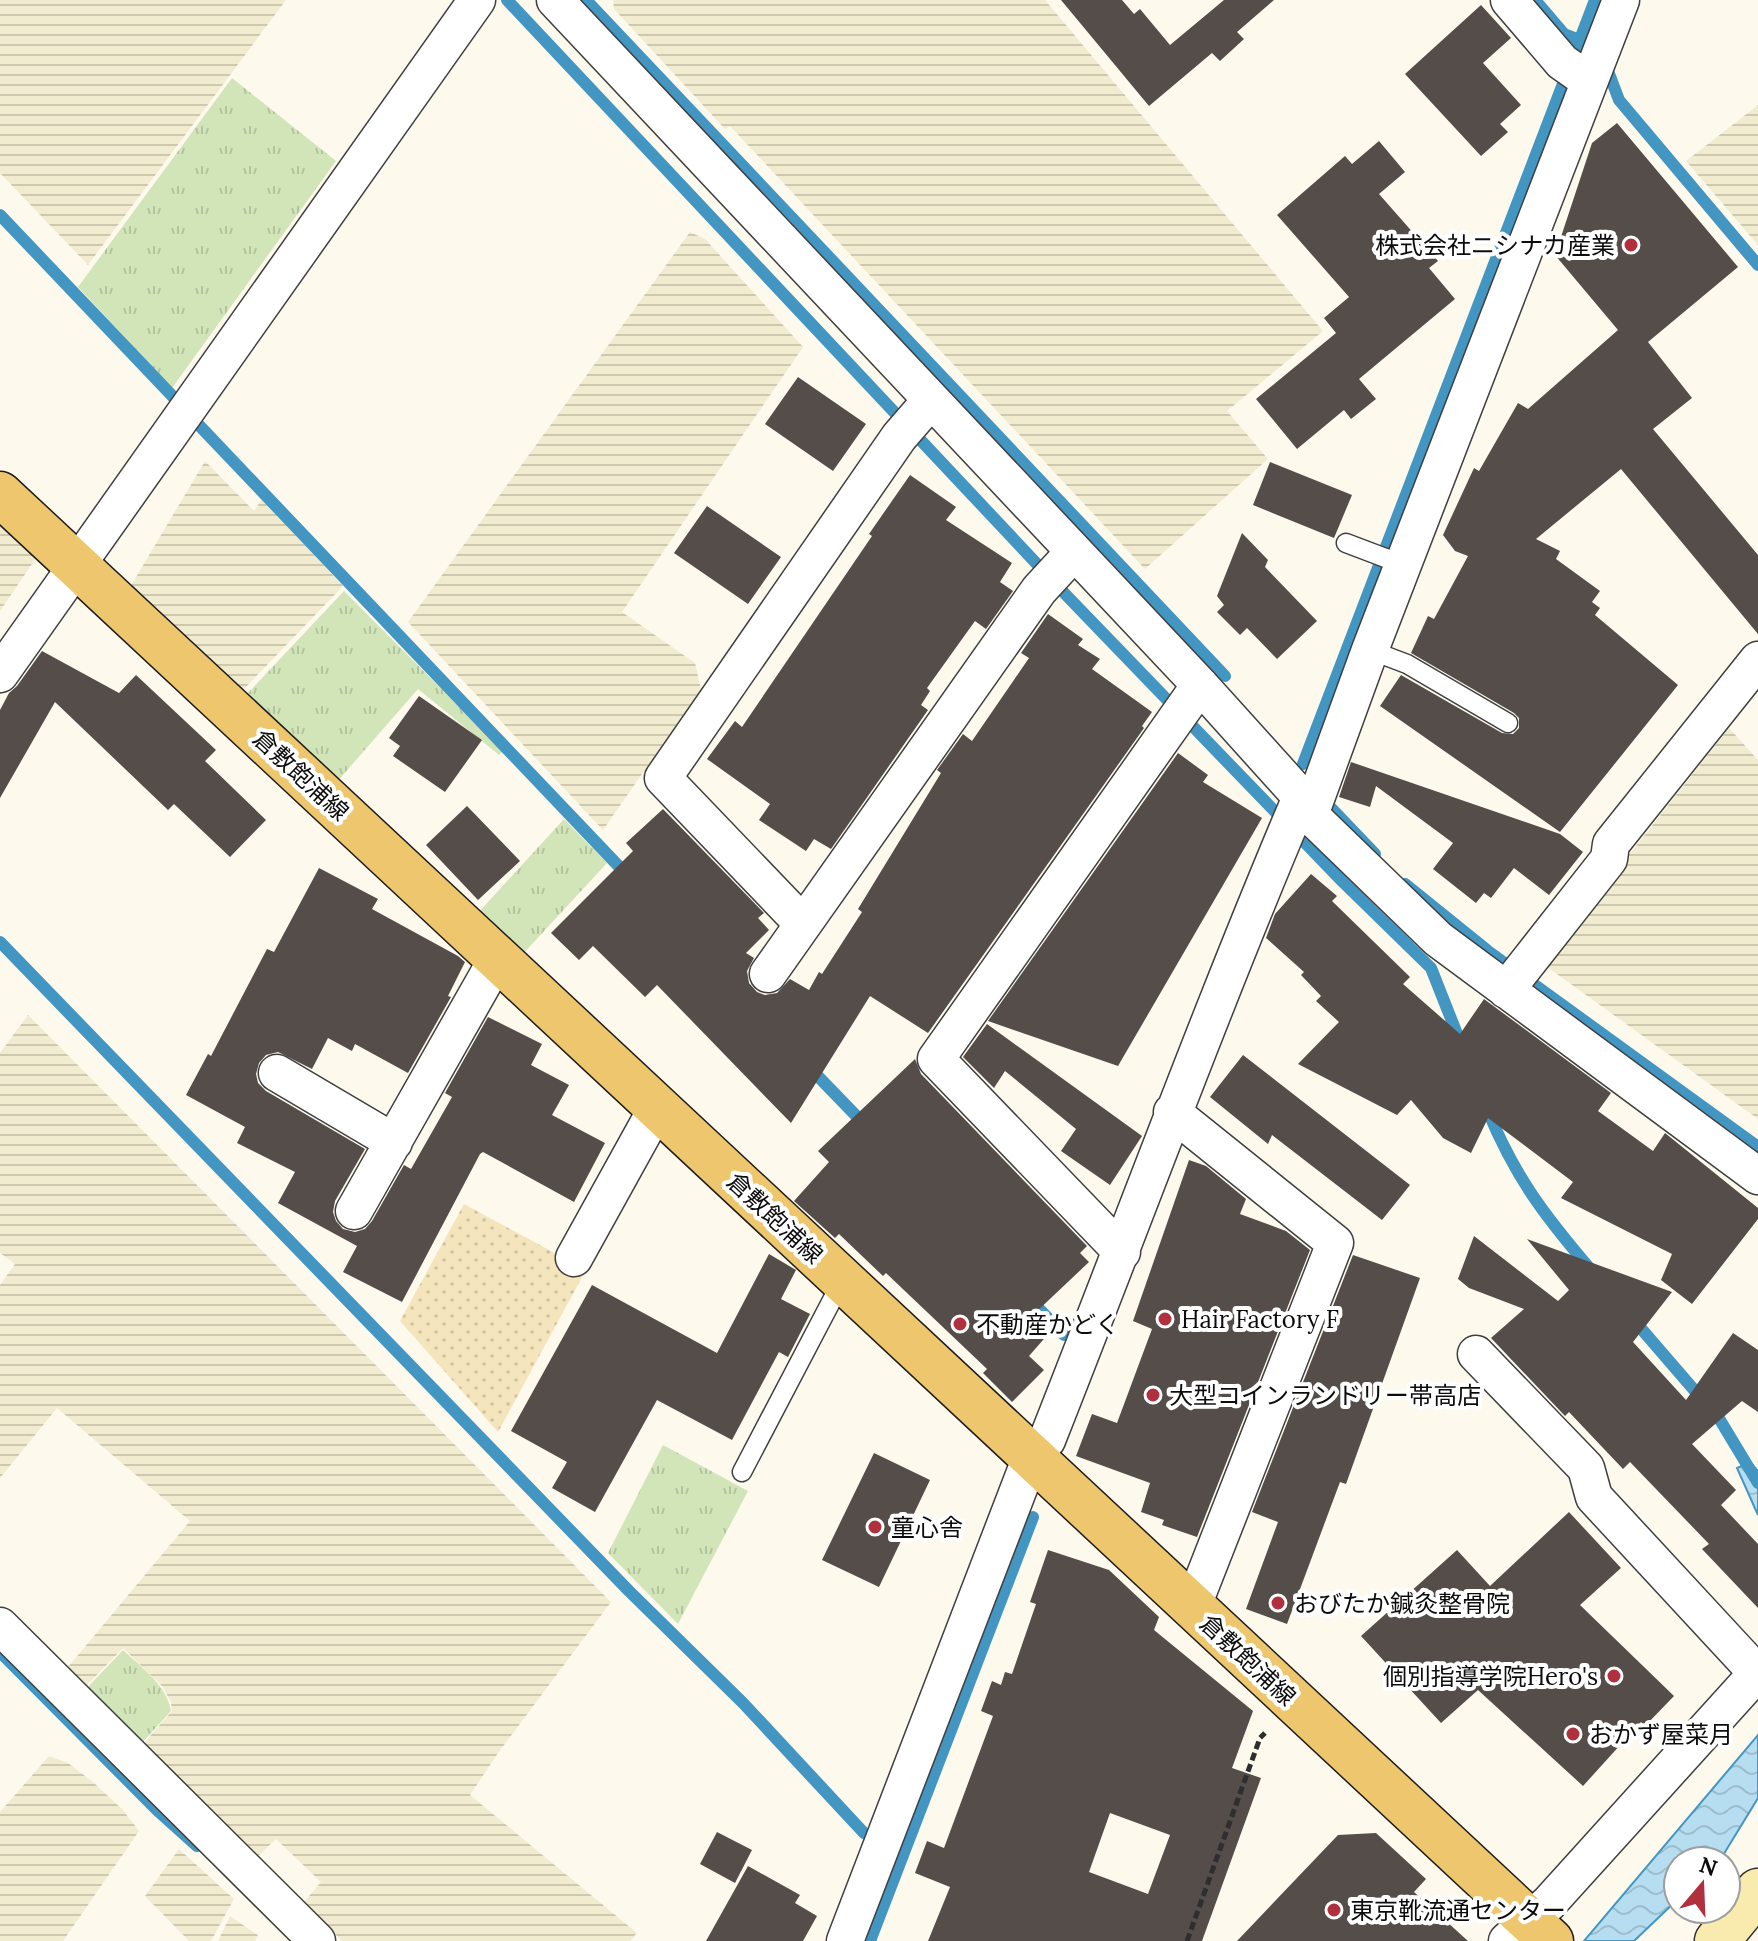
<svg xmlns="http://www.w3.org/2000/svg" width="1758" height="1941" font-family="Lora,'Noto Sans JP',serif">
<defs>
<pattern id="farmland-rules" width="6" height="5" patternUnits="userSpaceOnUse" patternTransform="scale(2)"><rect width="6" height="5" fill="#f1eccf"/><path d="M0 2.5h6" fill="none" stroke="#cdc9b1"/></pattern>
<pattern id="grass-tufts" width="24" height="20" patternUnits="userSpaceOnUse" patternTransform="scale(2)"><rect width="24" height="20" fill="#d2e5b9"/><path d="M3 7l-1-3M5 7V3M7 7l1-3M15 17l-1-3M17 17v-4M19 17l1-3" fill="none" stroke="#b3c39e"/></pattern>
<pattern id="sand-dots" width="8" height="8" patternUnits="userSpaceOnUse" patternTransform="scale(2)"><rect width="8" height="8" fill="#f5e5bd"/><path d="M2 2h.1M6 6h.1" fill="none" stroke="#d1c3a1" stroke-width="1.8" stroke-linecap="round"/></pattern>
<pattern id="water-waves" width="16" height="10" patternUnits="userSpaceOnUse" patternTransform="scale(2)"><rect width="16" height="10" fill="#b6def0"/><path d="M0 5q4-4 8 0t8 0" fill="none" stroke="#9bbdcd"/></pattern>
</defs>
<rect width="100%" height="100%" fill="#fdf9ed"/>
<path fill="url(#farmland-rules)" d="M0 0H286L88 265 0 173Z
M613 0H1045L1323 331 1227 411 1268 459 1145 569 730 126 725 129 614 9Z
M1758 105V245L1686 161Z
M690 232 705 239 803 347 622 612 695 663 701 689 603 830 408 622Z
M205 461 254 511 262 499 343 586 241 692 129 589Z
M0 524 36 558 0 611Z
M1729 728 1758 760V1119L1543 964Z
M28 1015 611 1602 498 1753 470 1795 637 1933 630 1941H342L303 1903 321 1882 276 1839 256 1858 143 1744 172 1711 171 1702 162 1686 123 1648 87 1685 68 1667 190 1521 57 1408 0 1478V1285L15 1264 0 1253V1053Z
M49 1756 68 1763 93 1782 122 1809 139 1831 63 1941H0V1812Z
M179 1849 234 1899 211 1941H189L145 1896Z
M230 1916 258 1935 255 1941H218Z"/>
<path fill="url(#grass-tufts)" d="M232 78 336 161 172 388 78 287Z
M344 591 503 751 499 755 418 689 336 783 246 695Z
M564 819 607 863 521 956 478 913Z
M663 1445 748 1491 678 1624 608 1553Z
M123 1650C141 1667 167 1685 171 1711L141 1744 86 1689Z"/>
<path fill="url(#sand-dots)" d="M464 1204 586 1270 498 1432 400 1321Z"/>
<path fill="url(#water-waves)" stroke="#4396c1" stroke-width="2" d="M1750 1462 1758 1471V1515L1737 1468Z
M1758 1735V1798L1722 1857 1718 1861H1678V1899L1634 1941H1584Z"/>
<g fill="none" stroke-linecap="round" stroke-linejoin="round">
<path stroke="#4396c1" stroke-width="12" d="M507 0 1068 597 1342 881 1431 968 1461 1044
M586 0 1225 676
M1535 0 1564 34 1580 40
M1605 63 1619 100 1758 265
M0 215 179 403
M195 421 629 877
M1303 764 1595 0
M1330 807 1375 854
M1405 884 1488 951 1758 1147
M0 942 629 1591 743 1703 864 1833
M809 1067 866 1126
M1487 1109C1515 1177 1544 1215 1591 1270
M1030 1299 1064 1335
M1632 1318 1720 1420 1758 1483
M0 1652 157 1810 197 1846
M870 1941 1033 1517"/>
</g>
<path fill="#544d49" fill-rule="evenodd" d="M1061 0H1122L1134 14 1140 9 1170 45 1224 0H1274L1237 32 1244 39 1220 61 1212 53 1149 106Z
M1481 5 1511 38 1483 63 1521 105 1500 124 1508 132 1481 156 1405 74Z
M1617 123 1738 267 1648 342 1692 398 1653 429 1758 555V634L1621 469 1536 539 1560 551 1556 559 1600 591 1592 602 1600 608 1595 615 1678 685 1560 832 1380 706 1401 675 1502 733 1513 734 1519 728V718L1514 713 1411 653 1428 616 1434 619 1468 556 1455 551 1443 535 1474 468 1479 471 1518 403 1528 409 1618 330 1555 255 1592 143Z
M1379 141 1405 172 1379 194 1438 261 1429 268 1455 299 1359 379 1376 399 1351 419 1344 410 1297 449 1256 399 1336 333 1324 318 1349 297 1277 215 1345 156 1352 164Z
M798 377 866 424 833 471 765 424Z
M1270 462 1352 495 1334 538 1253 505Z
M910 475 956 507 946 520 1012 563 1000 582 1013 591 986 629 975 621 927 688 930 691 921 705 928 710 831 849 814 839 806 851 759 820 770 804 707 759 735 721 742 727 872 536 869 534Z
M707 506 781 557 748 604 674 553Z
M1242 533 1268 560 1265 567 1317 621 1277 659 1247 628 1240 635 1217 612 1224 605 1217 596Z
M1048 614 1083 639 1078 645 1100 659 1092 669 1152 712 1142 726 1144 728 928 1033 870 996 791 1123 657 985 645 997 593 946 579 960 551 933 633 851 626 843 663 809 764 913 758 918 769 930 746 953 754 958 747 971 749 983 757 992 765 995 777 993 790 979 809 990 819 972 822 974 862 912 858 909 941 773 937 770 963 734 972 741 1029 658 1021 653Z
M42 651 119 693 136 675 216 750 205 761 266 820 230 857 174 804 168 810 55 702 0 798V710L9 693 17 686Z
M419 696 482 740 445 792 393 756 400 746 389 738Z
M1178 753 1208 775 1203 782 1262 818 1118 1066 988 1021Z
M1351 762 1560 834 1583 852 1549 895 1514 868 1491 898 1484 893 1476 903 1433 869 1453 843 1376 786 1370 807 1339 797Z
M467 806 520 861 478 900 426 845Z
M319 868 378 899 372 909 458 956 465 962 448 996 451 997 408 1073 355 1044 352 1051 328 1038 312 1069 278 1052 266 1055 259 1063 256 1074 258 1083 266 1091 365 1149 335 1201 333 1212 336 1221 343 1229 355 1232 365 1229 372 1221 404 1165 411 1169 452 1097 445 1093 488 1017 542 1044 531 1065 569 1085 552 1115 605 1143 574 1202 483 1152 480 1154 402 1302 343 1272 357 1246 278 1203 295 1172 237 1143 245 1127 186 1095 208 1054 211 1056 267 949 274 952Z
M1311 874 1337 896 1332 901 1410 977 1403 984 1460 1034 1484 999 1611 1093 1598 1111 1653 1151 1665 1133 1758 1208V1219L1692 1304 1661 1280 1672 1254 1561 1198 1573 1182 1488 1118 1471 1153 1443 1138 1411 1100 1397 1115 1298 1064 1339 1022 1316 1001 1321 996 1301 975 1304 972 1266 938 1275 914Z
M987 1024 1142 1136 1110 1185 1061 1151 1076 1129 1005 1071 994 1088 963 1057Z
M1243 1055 1410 1185 1382 1220 1272 1135 1268 1144 1210 1097Z
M915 1059 921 1074 1087 1246 1080 1253 1089 1262 1033 1315 1050 1332 1029 1356 1044 1370 1012 1402 983 1373 987 1369 886 1273 883 1276 839 1234 835 1238 794 1201 829 1162 818 1151Z
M1189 1160 1206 1166 1246 1199 1240 1214 1286 1231 1310 1250 1197 1537 1162 1525 1164 1520 1141 1512 1150 1483 1076 1456 1092 1414 1117 1423 1152 1329 1133 1321Z
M1474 1236 1558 1301 1569 1290 1527 1239 1672 1292 1633 1342 1686 1400 1733 1333 1758 1350V1412L1742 1401 1692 1444 1736 1490 1721 1505 1758 1544V1608L1702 1549 1709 1544 1630 1462 1623 1469 1569 1412 1565 1416 1491 1338 1524 1309 1469 1288 1458 1279Z
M769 1254 796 1270 781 1299 810 1314 788 1357 779 1352 732 1440 657 1400 595 1512 552 1488 567 1462 511 1431 592 1285 717 1353Z
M1353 1255 1420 1278 1346 1484 1340 1482 1287 1624 1246 1609 1278 1522 1252 1512Z
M874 1453 930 1480 879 1587 822 1560Z
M1569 1512 1621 1568 1580 1605 1674 1696 1645 1726 1641 1722 1583 1786 1478 1690 1441 1723 1361 1636 1457 1550 1490 1586Z
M1048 1550 1109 1570 1159 1617 1154 1630 1253 1711 1232 1768 1261 1778 1202 1941H928L950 1887 915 1873 927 1841 944 1848 993 1716 981 1711 992 1681 1001 1685 1005 1672 1012 1674 1036 1604 1030 1602ZM1110 1813 1170 1835 1148 1894 1089 1872Z
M717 1832 752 1850 735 1883 700 1864Z
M1376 1833 1426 1879 1414 1892 1468 1941H1237L1338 1835Z
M748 1866 800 1895 795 1903 817 1916 803 1941H706Z"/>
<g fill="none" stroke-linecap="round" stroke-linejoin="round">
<defs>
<path id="lane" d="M1346 543 1404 565
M1370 650 1407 664 1508 723
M742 1472 842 1281"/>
<path id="street" d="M555 0 1200 685 1301 797 1310 815 1438 939 1758 1176
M1509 0 1562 62 1589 81
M0 674 477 0
M1310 815 1370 650 1621 0
M803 924 663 778 899 437 931 400
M768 974 1039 590 1074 552
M1506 990 1609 859 1611 844 1758 660
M277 1073 394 1142
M1172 1112 1335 1243 1192 1608
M354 1211 497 959
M1122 1252 936 1059 1200 685
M574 1258 657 1108
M1476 1354 1586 1468 1594 1497 1757 1673
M0 1626 317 1941
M845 1941 1031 1457 1047 1440C1132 1225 1211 1009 1301 797
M1507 1941 1549 1903 1758 1672"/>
<path id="secondary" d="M1717 1941 1758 1891"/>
<path id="primary" d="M0 494 1551 1941"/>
</defs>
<use href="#lane" stroke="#3f3f3f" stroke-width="21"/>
<use href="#street" stroke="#3f3f3f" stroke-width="39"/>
<use href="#secondary" stroke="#2e2e2e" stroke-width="47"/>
<use href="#primary" stroke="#1d1d1d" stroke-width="47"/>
<path stroke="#2e2e2e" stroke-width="5" stroke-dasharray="8 4" stroke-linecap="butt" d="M1187 1941 1260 1738 1265 1733"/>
<use href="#lane" stroke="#fff" stroke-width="18"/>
<use href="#street" stroke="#fff" stroke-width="36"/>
<use href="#secondary" stroke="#f8ebad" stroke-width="44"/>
<use href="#primary" stroke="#edc66d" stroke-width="44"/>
</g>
<g fill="#b0303e" stroke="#fff" stroke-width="3">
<circle cx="1631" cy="245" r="8"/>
<circle cx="1165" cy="1319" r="8"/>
<circle cx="960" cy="1324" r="8"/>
<circle cx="1153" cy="1395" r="8"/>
<circle cx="875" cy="1527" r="8"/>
<circle cx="1278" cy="1603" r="8"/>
<circle cx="1614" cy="1676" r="8"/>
<circle cx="1573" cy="1734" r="8"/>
<circle cx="1334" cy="1910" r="8"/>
</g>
<g text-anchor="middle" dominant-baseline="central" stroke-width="8" stroke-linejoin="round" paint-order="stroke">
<g font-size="24" fill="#0c0c0c" stroke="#fff" text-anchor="start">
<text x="1615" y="245" text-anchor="end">株式会社ニシナカ産業</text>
<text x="1181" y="1319">Hair Factory F</text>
<text x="976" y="1324">不動産かどく</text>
<text x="1169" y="1395">大型コインランドリー帯高店</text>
<text x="891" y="1527">童心舎</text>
<text x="1294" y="1603">おびたか鍼灸整骨院</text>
<text x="1598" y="1676" text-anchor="end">個別指導学院Hero's</text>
<text x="1589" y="1734">おかず屋菜月</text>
<text x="1350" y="1910">東京靴流通センター</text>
</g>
<g font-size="24" fill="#0c0c0c" stroke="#fff">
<text transform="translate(301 775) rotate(43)">倉敷飽浦線</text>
<text transform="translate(775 1218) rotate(43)">倉敷飽浦線</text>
<text transform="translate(1248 1660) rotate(43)">倉敷飽浦線</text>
</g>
</g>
<g transform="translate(1702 1885) rotate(19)"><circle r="38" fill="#ffffff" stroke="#9e9e9e" stroke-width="2"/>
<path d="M0-6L14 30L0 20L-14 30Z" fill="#b0303e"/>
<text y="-12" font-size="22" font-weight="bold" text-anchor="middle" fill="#0c0c0c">N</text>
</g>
</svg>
